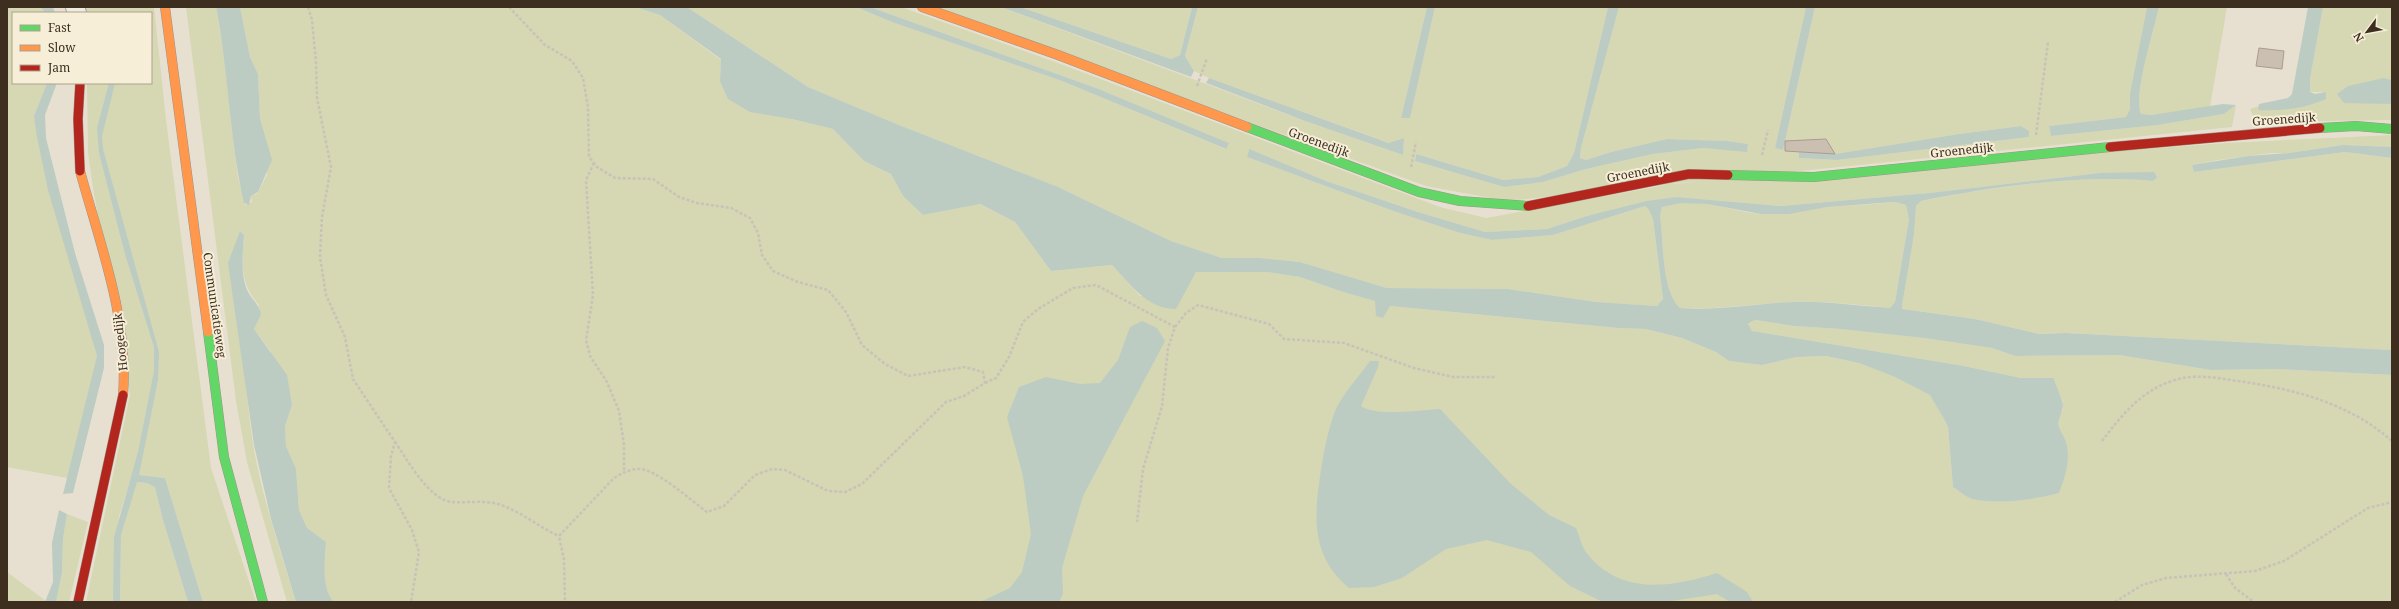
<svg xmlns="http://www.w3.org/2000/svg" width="2399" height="609" font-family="'Noto Serif',serif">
<rect width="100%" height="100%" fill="#e7e0d1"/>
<path fill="#d6d7b3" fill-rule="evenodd" d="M7 7H41L45 13H13V83H47L34 116 97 356 91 389 67 478 7 467Z
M84 7H154L166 120 211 468 256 602H203L165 478 139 475 134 468 119 516 113 602H86L130 395 93 188 88 152 87 83H151V13H84Z
M186 7H216L227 73 231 122 238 178 245 205 252 202 251 196 257 194 267 175 264 137 260 119 258 74 250 57 240 7H635L660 15 721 60 720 81 792 119 833 129 864 161 891 174 903 196 923 215 979 204 1015 222 1051 271 1112 265 1140 296 1185 289 1196 272H1267L1300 277 1340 291 1376 301 1382 318 1390 306 1618 328 1646 329 1682 338 1716 352 1729 361 1762 365 1797 357 1826 356 1859 363 1895 377 1931 395 1944 419 1948 427 1953 487C1959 491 1966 497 1972 499 1999 505 2033 500 2059 493L2066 443 2059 427V416L2063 410V401L2058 394 2054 378H2021L1964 366 1752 331 1748 325 1755 320 1794 326 1840 329 1924 338 1992 348 2015 356 2119 355 2211 370 2276 369 2392 375V602H334C321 588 325 560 326 542L307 528 299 510 296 469 286 446 285 426 292 405 270 350 254 329 259 305C239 282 242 263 244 235L240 231C242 303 242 373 253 444 262 497 280 550 296 602H287L247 462 236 401Z
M687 7H856L892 22 1062 81 1225 149 1229 143 1096 88 870 7H901L1058 63 1440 207 1486 218 1677 183 2226 143 2392 135V147L2343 145 2289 153H2270L2218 160 2192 165 2194 172 2345 152 2392 158V350L2066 333 2039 334 1975 319 1904 309 1902 306 1914 235 1916 206 1921 201C1996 187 2077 174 2153 181L2099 173 1929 193 1781 206 1677 197 1587 216 1547 229 1485 232 1418 212 1326 181 1249 150 1247 157 1396 212 1460 233 1492 240 1553 235 1645 206 1649 210 1653 219 1663 299 1657 306 1596 302 1508 289 1387 288 1300 262 1261 258H1222L1171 241 1058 187 899 125 808 87Z
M932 7H1001L1305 121 1403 155 1404 138 1390 143 1209 78 1194 71 1185 56 1198 7H1427L1401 118 1410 117 1435 7H1608L1574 153 1567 166 1538 177 1503 180 1416 154 1415 161 1504 187 1543 182 1586 169 1653 154 1703 148 1747 151 1748 144 1728 141 1667 139 1611 152 1586 160 1580 158 1581 148 1619 7H1806L1775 148 1783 150 1815 7H2147L2130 93V109L2126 117 2049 126 2051 136 2158 125 2224 114 2236 105 2232 127 1507 201 1426 186ZM2021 126 2029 131V137L1837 160 1799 158V152L1835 154 1959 134Z
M1020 7H1192L1180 55 1171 59Z
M2159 7H2227L2210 107 2150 115 2141 114C2133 93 2154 31 2159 7Z
M2323 7H2392V80L2384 78 2387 104H2392V120L2256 122 2250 109 2259 106 2258 110 2326 92H2310V79Z
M1895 202 1906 205 1909 219 1895 302 1890 308C1858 305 1827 301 1795 302 1757 303 1719 310 1680 308 1661 290 1664 242 1660 216L1662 207C1693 194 1730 212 1761 214 1784 215 1805 209 1828 207 1850 205 1873 205 1895 202Z
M136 482 147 483 155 486 163 520 188 602H120L121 535Z
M67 514 88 522 69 602H56L62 573 63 539Z
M7 572 46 601 45 602H7Z"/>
<path fill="#bcccc2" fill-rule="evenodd" d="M41 7H53L55 13H45Z
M216 7H240L250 57 258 74 260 119 272 160 258 192 251 196 249 205 244 203C229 138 229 72 216 7Z
M635 7H687L808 87 899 125 1058 187 1171 241 1222 258H1261L1300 262 1387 288 1508 289 1596 302 1657 306 1663 299 1653 219 1649 210 1645 206 1553 235 1492 240 1460 233 1396 212 1247 157 1249 149 1326 181 1418 212 1485 232 1547 229 1587 216 1647 201 1677 197 1781 206 1929 193 2099 173 2154 172 2157 177 2153 181C2078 174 1994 187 1921 201L1916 206 1914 235 1902 306 1903 309 1975 319 2039 334 2066 333 2392 350V375L2276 369 2211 370 2119 355 2015 356 1992 348 1924 338 1840 329 1794 326 1755 320 1748 324 1752 331 1964 366 2021 378H2054C2055 384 2063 402 2063 404 2063 413 2057 418 2059 427 2061 432 2064 437 2066 442 2071 459 2065 477 2059 493 2033 500 2000 505 1972 499 1966 497 1959 491 1953 487L1948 427 1944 419 1930 395 1895 377 1859 363 1826 356 1797 357 1762 365 1729 361 1716 352 1682 338 1646 329 1618 328 1390 306 1383 318 1376 316 1375 301 1340 291 1300 277 1267 272H1196L1176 309C1147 309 1131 285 1112 265L1051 271 1015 222 980 204 923 215 903 196 891 174 864 161 833 129 792 119 750 112 728 99 720 81 721 59 660 15ZM1895 202 1906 205 1909 219 1895 302 1890 308C1858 306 1827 301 1795 302 1757 303 1719 311 1680 308 1661 290 1664 242 1660 216L1662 207 1680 203 1707 204 1761 214H1789L1827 207Z
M856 7H870L1096 88 1229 143 1226 149 1062 81 892 22Z
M1001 7H1020L1171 59 1180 55 1192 7H1198L1185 56 1194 71 1191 77Z
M1427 7H1435L1410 118H1401Z
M1608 7H1619L1581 148 1580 158 1586 160 1611 152 1667 139 1728 141 1748 144 1747 152 1703 148 1653 154 1586 169 1543 182 1504 187 1415 161 1416 154 1503 180 1538 177 1567 166 1574 153Z
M1806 7H1815L1783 150 1775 148Z
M2147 7H2159C2154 31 2133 94 2141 114L2151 115 2223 104 2236 105 2224 114 2158 125 2051 136 2049 126 2126 117 2130 109V93Z
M2308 7H2323L2310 79V92L2315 94 2326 92V99C2303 109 2283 111 2258 110L2259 104 2288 98 2292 94Z
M1209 78 1389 143 1404 138 1403 155 1305 121 1206 83Z
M2384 78 2392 80V104L2344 103 2337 94 2348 86Z
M47 83H57L45 115 46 138 75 253 104 345V368L73 493 63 494 97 356 48 190 37 137 34 116Z
M109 83H115L102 136 103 149 159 352 158 380 139 475 165 478 203 602H188L163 520 155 487 147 483 137 482 121 535 120 602H113L114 537 138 452 154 371V347L125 254 99 153 97 128Z
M2021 126 2029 131V137L1837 160 1799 158V152L1835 154 1959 134Z
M2343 145 2392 147V158L2345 152 2194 172 2192 165 2248 156 2289 153Z
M240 231 244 235C243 252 240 273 247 290 251 299 258 302 261 314L254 329 287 375 292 405 285 426 286 446 296 469 299 510 307 528 326 542C325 560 321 588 334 602H296L271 519 254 445 228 263Z
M1142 321 1157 328 1165 341 1083 496 1062 568 1063 594 1059 602H980L1010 588 1022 572 1031 534 1023 476 1007 417 1019 387 1046 377 1080 384 1100 383 1118 360 1130 327Z
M1370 361H1379L1378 367 1361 406C1377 417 1420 410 1440 409L1511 484 1549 515 1576 528C1579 535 1581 544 1585 551 1619 596 1670 588 1717 573L1747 592 1753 602H1730L1717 594 1665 602H1603L1570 586 1531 552 1487 540 1446 549 1402 578 1374 587 1349 588C1310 555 1314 516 1321 470 1324 451 1328 430 1335 411 1342 395 1360 375 1370 361Z
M59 510 67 514 63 539 62 573 56 602H45L53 582 52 543Z"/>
<path fill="#cbbfb2" stroke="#a89c90" d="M2259 48 2284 51 2282 69 2256 66Z
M1826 139 1835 154 1785 151V141Z"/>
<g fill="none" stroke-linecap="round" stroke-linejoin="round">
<defs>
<path id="street" d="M75 7 77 13"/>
<path id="fast" d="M1247 127 1419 192 1460 201 1528 206
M2320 128 2356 126 2392 129
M1728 175 1814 177 2110 147
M208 332 224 457 263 602"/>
<path id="slow" d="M165 7 208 332
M922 7 1058 55 1247 127
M80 171C100 244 129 319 123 395"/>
<path id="jam" d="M80 83 78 119 80 171
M2110 147 2320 128
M1528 206 1689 174 1728 175
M78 602 123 395"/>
</defs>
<use href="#street" stroke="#ada599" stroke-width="20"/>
<use href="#fast" stroke="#9c958a" stroke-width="10"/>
<use href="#slow" stroke="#9c958a" stroke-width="10"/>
<use href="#jam" stroke="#9c958a" stroke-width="10"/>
<path stroke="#c8c2b9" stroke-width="2.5" stroke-dasharray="3 2" stroke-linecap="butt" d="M308 7 312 20 316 62 317 98 331 167 322 217 320 257 326 295 345 337 353 379 395 442 391 456 389 488 412 530 419 552 411 602
M509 7 545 45 572 61 583 78 588 107 589 157 597 167 615 178 653 179 679 197 697 203 731 208 750 218 758 233 762 255 773 271 798 282 828 290 846 312 862 345 885 364 908 376 965 367 983 372 985 383 964 396 946 402 862 484 845 492 828 491 785 470 772 469 755 475 724 506 707 512C693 502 655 468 639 469 630 469 622 473 614 478L559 536 564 560 565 602
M1197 86 1207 58
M2036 135 2048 42
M1762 155 1768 130
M594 163 586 180 593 295 586 340 590 356 607 382 619 411 624 445V472
M1411 167 1416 142
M1175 327 1186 313 1198 305 1269 324 1284 339 1344 343 1414 368 1453 377H1496
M985 383 996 378 1009 357 1023 322 1038 309 1073 288 1096 285 1175 327 1168 348 1162 406 1143 469 1137 522
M2102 441C2121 416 2141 391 2172 381 2194 373 2216 378 2238 381 2294 389 2349 403 2392 441
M395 442C407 459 429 500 452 502 467 503 484 500 498 504 521 511 538 527 559 536
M2226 574 2235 588 2254 602
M2115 602 2142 585 2166 578 2255 571 2284 561 2368 508 2392 502"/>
<use href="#street" stroke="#efebe3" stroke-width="18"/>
<use href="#fast" stroke="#63d668" stroke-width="9"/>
<use href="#slow" stroke="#ff974d" stroke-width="9"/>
<use href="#jam" stroke="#b3261e" stroke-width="9"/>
</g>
<g text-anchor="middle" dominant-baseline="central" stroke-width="4" stroke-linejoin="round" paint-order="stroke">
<g font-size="12" fill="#3d2e20" stroke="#f7eed8">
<text transform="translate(2284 119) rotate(-4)">Groenedijk</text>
<text transform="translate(1319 142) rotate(20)">Groenedijk</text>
<text transform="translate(1962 150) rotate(-6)">Groenedijk</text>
<text transform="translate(1638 172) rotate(-11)">Groenedijk</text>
<text transform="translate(215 305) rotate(82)">Communicatieweg</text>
<text transform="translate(120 342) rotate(-96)">Hoogedijk</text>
</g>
</g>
<rect width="2399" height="609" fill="none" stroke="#3d2e20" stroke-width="16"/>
<rect x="12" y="12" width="140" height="72" fill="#f7eed8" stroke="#ada18e"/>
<rect x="20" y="25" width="20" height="6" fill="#63d668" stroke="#ada18e"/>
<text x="48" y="32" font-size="12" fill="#3d2e20">Fast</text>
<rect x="20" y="45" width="20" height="6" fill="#ff974d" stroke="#ada18e"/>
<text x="48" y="52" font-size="12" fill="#3d2e20">Slow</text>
<rect x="20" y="65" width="20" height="6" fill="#b3261e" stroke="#ada18e"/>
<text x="48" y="72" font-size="12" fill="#3d2e20">Jam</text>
<g transform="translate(2367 32) rotate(238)" stroke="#f7eed8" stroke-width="3" paint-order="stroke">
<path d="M0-3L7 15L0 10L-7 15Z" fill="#3d2e20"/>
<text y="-6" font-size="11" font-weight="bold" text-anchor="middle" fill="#3d2e20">N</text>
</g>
</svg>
